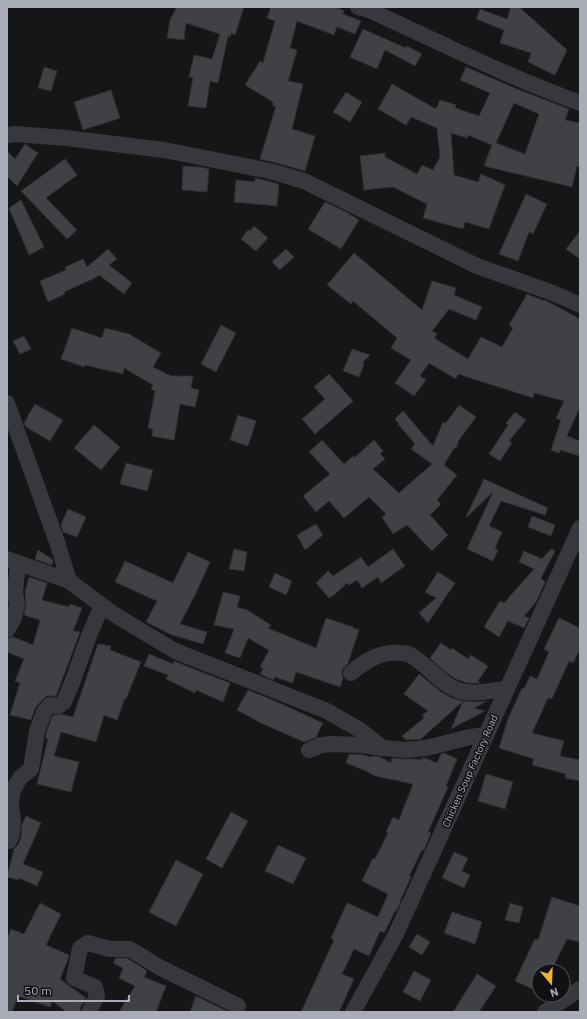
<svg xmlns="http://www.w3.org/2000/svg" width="587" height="1019" font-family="'IBM Plex Sans',sans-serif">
<rect width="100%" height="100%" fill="#161618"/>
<path fill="#404145" stroke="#303034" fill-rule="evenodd" d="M177 7H244L235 35 231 33 230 37 228 36 218 83 210 81 206 108 188 106 193 77H189L194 55 212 59 220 34 186 23 184 40 167 38 170 20Z
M271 7H336L344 11 343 14 361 21 355 34 337 27 334 35 297 21 290 48 297 50 288 81 303 84 292 129 315 136 305 171 273 162 260 159 276 106H273V102L245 85 260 61 263 63 275 21 267 18Z
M511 7H519L567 50 555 75 528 62 531 53 500 43 504 30 476 19 480 9 507 19Z
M363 29 406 48 407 46 422 54 415 66 385 50 377 69 350 57Z
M44 67 57 71 51 91 38 88Z
M466 67 517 89 569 109 565 120 580 123V167L577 166 572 187 484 166 492 145 468 135 467 138 451 133 454 175 478 182 481 174 505 185 489 229 465 222 463 229 423 218 427 204 393 187 364 190 360 156 385 153V157L417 174 422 165 433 170 440 157 437 128 411 117 406 125 378 109 392 84 436 109 440 100 456 105 455 108 479 116 490 93 460 80ZM514 103 539 114 525 154 496 143Z
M111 90 120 118 83 130 74 102Z
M346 92 362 102 350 122 333 112Z
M25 144 38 153 17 186 7 176V151L15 159Z
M65 159 77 175 46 198 77 230 67 239 21 191Z
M183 166 201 167 209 169 207 192 182 190Z
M255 178 279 184 277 206 234 202 236 180 255 182Z
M526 194 547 204 533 234 529 232 518 261 499 254Z
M21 200 44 247 29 255 9 208Z
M325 202 346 212 359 220 341 249 308 229Z
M254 226 268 238 256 251 241 239 248 230 250 231Z
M580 231V259L566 249Z
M108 249 117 259 109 265 132 283 124 294 99 275 95 278 64 292 65 294 48 302 40 281 66 270 65 267 83 259 87 267Z
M286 249 294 257 280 270 272 262Z
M354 253 422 310 432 281 456 288 454 295 482 307 476 320 449 309 432 331 437 334 434 338 468 359 481 337 502 347 513 328 509 325 527 294 544 301 545 300 580 319V407L567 436 580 441V456L560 450 559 453 551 450 561 420 556 418 564 401 534 393 533 398 458 374 456 379 429 363 420 376 426 380 414 396 395 383 411 360 391 348 397 338 353 301 351 304 327 285Z
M221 325 236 333 216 372 201 364Z
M72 328 102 338 105 328 129 334 161 353 153 367 171 376H193L191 388 199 390 195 407 180 404 174 440 152 436 153 429 148 428 155 391 151 389 153 385 124 368 123 374 85 365 84 367 61 359Z
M24 336 31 349 20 354 13 341Z
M352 349 370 355 363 362 364 364 359 377 343 371Z
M329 374 353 401 315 434 302 419 325 399 314 387Z
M35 404 63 420 50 441 26 427 24 423Z
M459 405 476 417 459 440 456 448H454L444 465 457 475 437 500 441 504 430 515 448 535 432 551 407 525 393 534 382 517 386 514 369 497 344 518 329 501 316 512 303 496 330 474 309 452 322 440 344 464 353 456 354 458 374 440 383 451 380 454 385 459 373 469 399 493 432 464 411 449 415 444 398 424H399L395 419 403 411 433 446 443 422 446 423Z
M515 412 526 420 509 441 512 443 500 461 489 454 508 425 506 423Z
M238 415 256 421 248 446 230 440Z
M94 425 120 447 101 470 74 448Z
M126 463 153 470 147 491 120 484Z
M484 479 548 508 545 515 501 501 489 526 502 532 495 548 498 550 493 561 467 549 493 492 467 517H466Z
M68 509 86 517 77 537 63 532 61 525Z
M532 516 555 525 551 536 528 527Z
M316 524 323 535 305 550 297 535Z
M234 549 247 552 244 571 229 569Z
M393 549 405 566 381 583 378 577 362 588 357 580 349 585 347 583 334 595 329 598 316 583 328 571 333 576 361 557 368 567Z
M551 549 555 551 541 578 545 582 536 602 524 616 529 618 524 628 508 621 499 637 484 627 500 601 504 603 534 569 519 562 524 551 542 559Z
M38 550 52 559 53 562 52 565 35 559Z
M188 552 210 562 196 593 180 624 207 632 203 644 172 635 146 622 157 601 115 582 125 561 173 583Z
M438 572 455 583 428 623 419 613 436 598 425 592Z
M275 573 292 581 286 595 269 587Z
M29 577 47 583 42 600 69 607 70 604 82 608 73 631 80 632 56 696H47L43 699 35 708 31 720 10 715 20 683 15 681 24 659 7 652V639L13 637 33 645 40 620 24 615 26 603 25 592Z
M223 592 240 596 237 607 247 610 271 625 268 628 316 648 326 618 353 627V628L359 630 348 663 342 670V674L343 678 340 687 296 672 293 683 275 677 273 680 260 674 263 668 260 667 269 650 248 638 240 658 225 653 234 629 214 625Z
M559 618 580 628V650L573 663 569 661 552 699 548 698 532 733 564 741 560 756 580 760V781L565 778 566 774 532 765 534 759 499 748 508 719 522 688 524 689 530 676 537 679 549 652 544 649Z
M441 643 451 650 452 648 468 659 471 655 488 666 478 681 480 683H467L456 679 444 671 430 658Z
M98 644 111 646 110 650 141 662 126 699 125 698 117 720 104 715 96 742 61 732 54 756 79 762 71 792 37 784 48 739 46 738V733L52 717 54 715 62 714 73 717Z
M149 654 173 664 174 661 186 666 230 683 223 702 196 690 195 693 166 679 168 675 144 666Z
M419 674 441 692 452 698 463 701 421 739 406 740 402 736 424 718 422 715 428 711 404 694Z
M248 690 275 701 323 723 316 737 304 742 261 723 237 710Z
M463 701 475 702 487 701 474 708 485 711 451 729Z
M444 753 457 759 446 786 448 787 428 832 431 833 424 850H422L409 876 411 877 400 901H401L396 911H395L384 933 380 931 369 956 354 949 342 974 354 979 339 1012H301L334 940 331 938 347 903 378 917 388 894 362 881 373 858 375 859 388 833 386 832 393 817 399 820 413 784 375 776 366 771 346 763 349 754 364 755 370 757 374 756 380 757 391 763 392 758 405 759H416L423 760 421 758H425L437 763 441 754Z
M486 774 513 782 505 809 478 801Z
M231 812 248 821 222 868 206 859Z
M26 816 41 823 23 864 43 872 37 886 19 878V880L7 877 14 849 18 845 21 838 22 824Z
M278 845 306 858 293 884 265 871Z
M454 852 468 858 462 871 470 875 464 888 442 878Z
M176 860 203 874 176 926 149 912Z
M552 897 580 906V942L567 939 551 971H539V992L515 981 535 939 538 940Z
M40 903 61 914 46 945 69 955 67 962 60 979 86 998 80 1008V1012H67L52 1001 50 1007 18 996 12 1012H7V939L11 929 24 934Z
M510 903 523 907 519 923 505 920Z
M452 912 482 922 475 944 444 933Z
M417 934 430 942 422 955 409 947Z
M116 958H127L147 971 144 977 166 986 156 1012H119L135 986 119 978 123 968 113 963Z
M414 971 431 980 420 1001 403 992Z
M477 974 496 986 479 1012H453Z
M196 996 229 1012H190Z"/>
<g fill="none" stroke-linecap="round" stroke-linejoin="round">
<path stroke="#37383d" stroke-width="16" d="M358 7 369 10C439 42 508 77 580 103
M7 135 16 134 66 138 164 150 270 171 304 181 477 266 553 293 580 305
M7 403 57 542 69 581
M7 559 69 581 112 613 175 651 327 711 360 730 383 748
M7 630 14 618 17 604 15 592 18 563
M351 673C366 660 381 651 401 653 404 653 409 654 412 656 419 660 425 666 431 671 440 680 452 690 465 692 478 694 494 690 507 689
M309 750 321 745 331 744 361 745 383 748 406 750 426 748 470 737 486 735
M7 841H9L12 834 13 820 11 803 13 790 20 778 31 769 37 731 44 712 50 705 58 706 64 702 72 683 90 633 102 606
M89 1012 97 996 95 987 74 978 80 948 88 943 110 949H130L159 967 238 1006
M353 1012 396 934 580 528
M545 1012 580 989"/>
</g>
<g text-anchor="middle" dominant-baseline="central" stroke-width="3" stroke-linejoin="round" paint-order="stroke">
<g font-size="10" fill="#a8adb8" stroke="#111113">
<text transform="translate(470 771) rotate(-66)">Chicken Soup Factory Road</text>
</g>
</g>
<rect width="587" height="1019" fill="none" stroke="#a8adb8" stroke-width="16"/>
<g transform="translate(551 983) rotate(161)"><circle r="19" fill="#111113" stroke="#4d4f55"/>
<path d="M0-3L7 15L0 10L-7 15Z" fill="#f2b134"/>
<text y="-6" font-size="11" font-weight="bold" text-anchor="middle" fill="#a8adb8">N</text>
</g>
<path d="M18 995v6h111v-6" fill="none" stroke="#a8adb8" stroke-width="2"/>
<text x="24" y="995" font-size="12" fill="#a8adb8" stroke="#111113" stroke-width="3" paint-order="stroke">50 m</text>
</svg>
